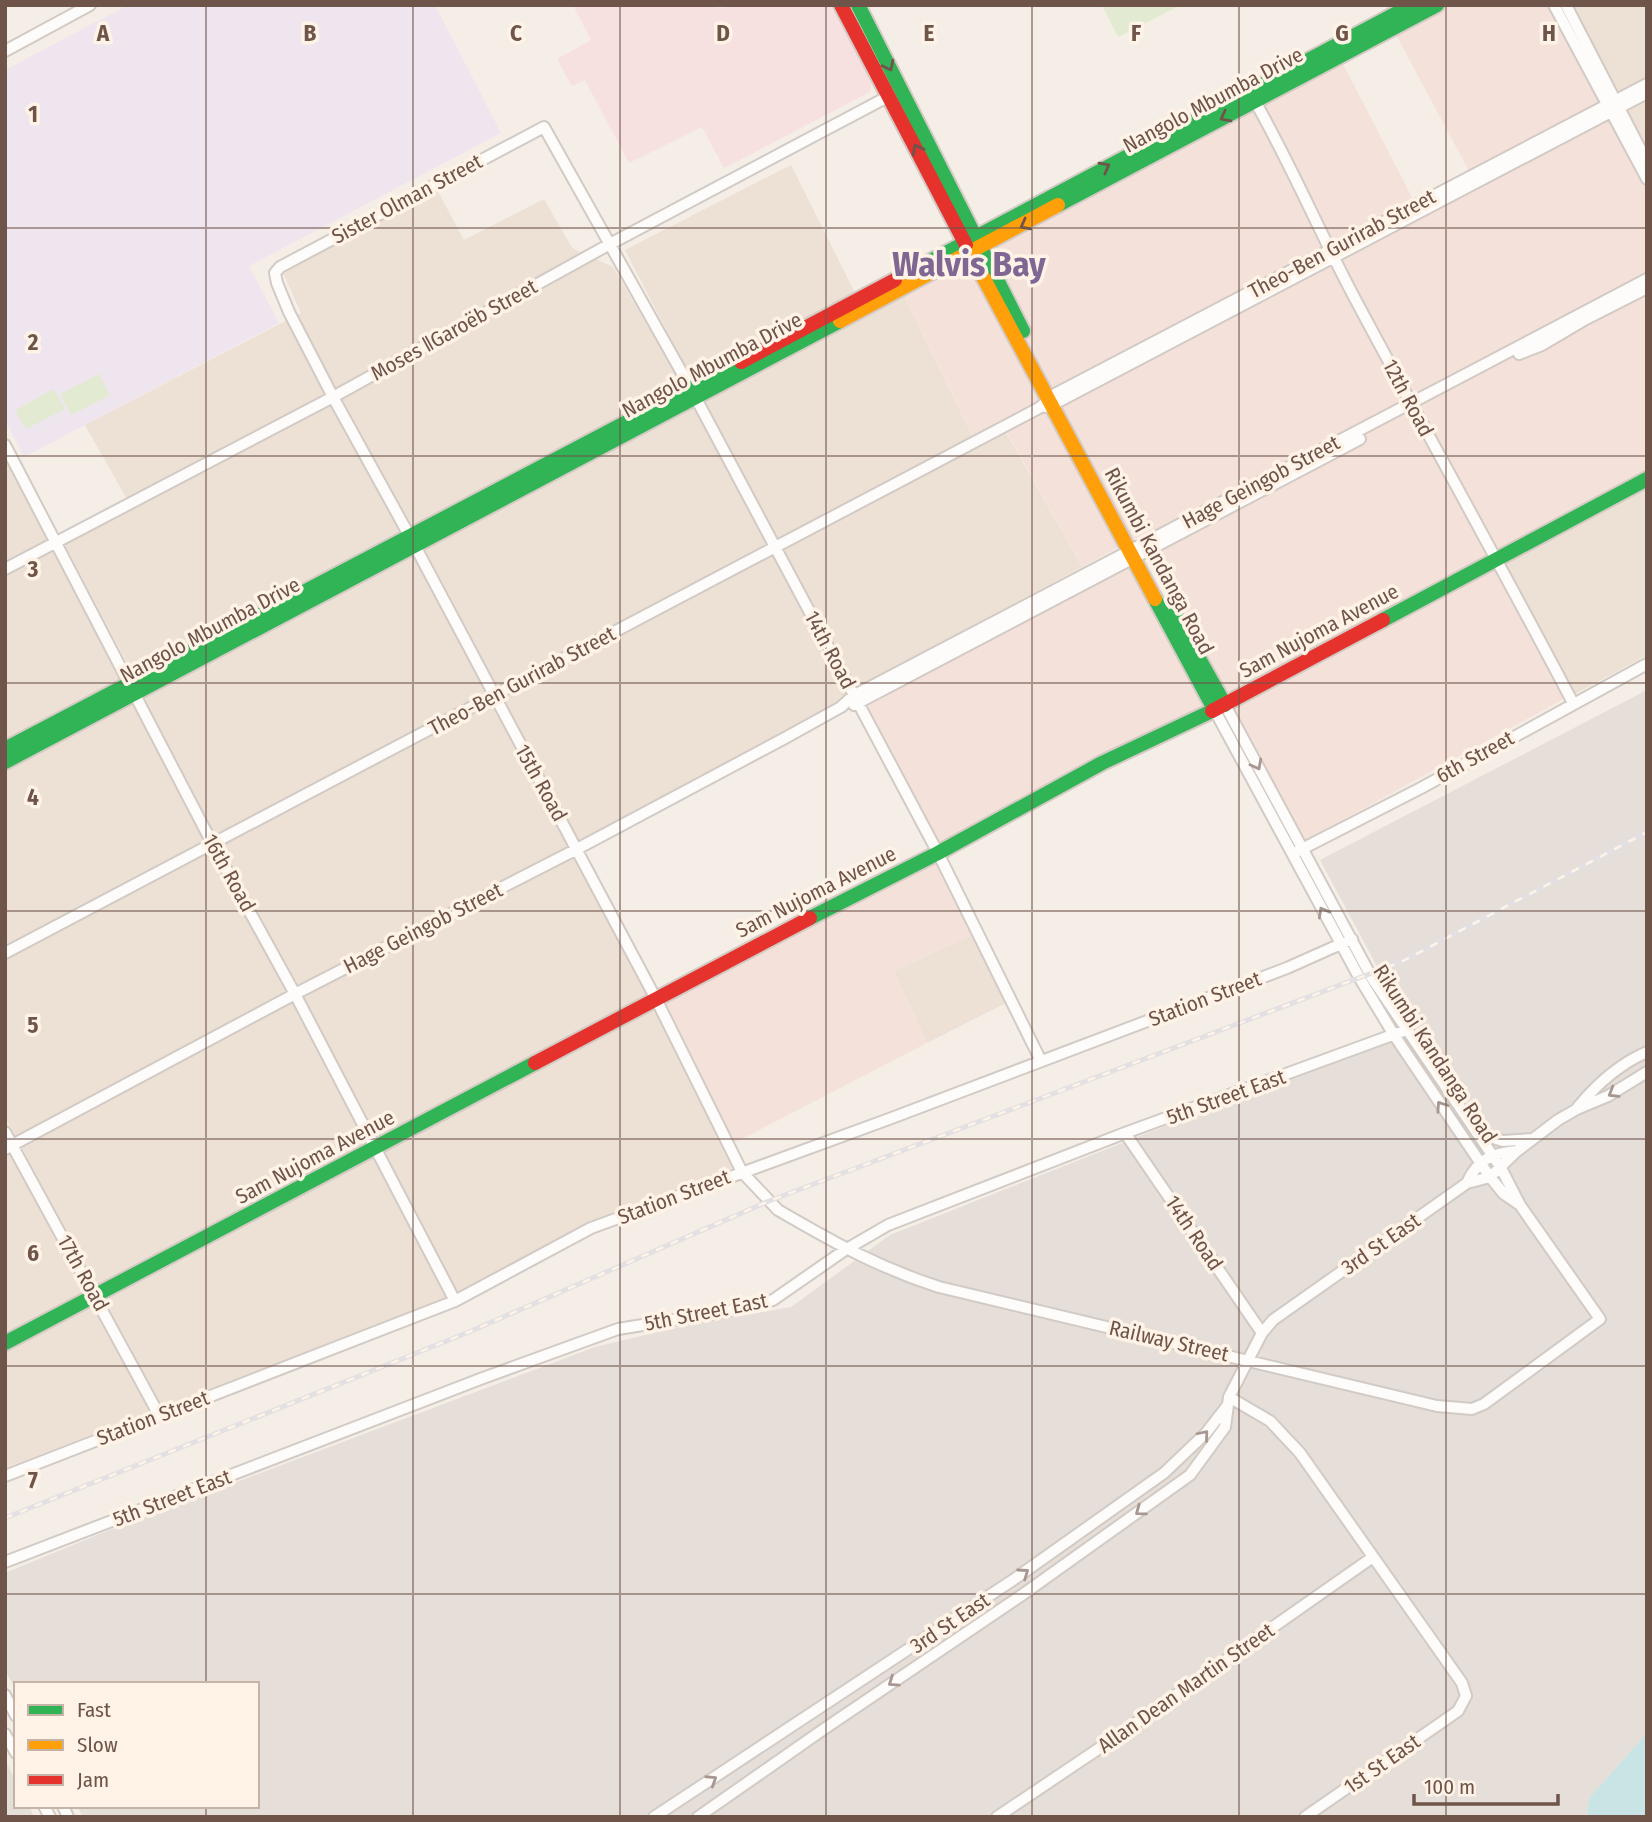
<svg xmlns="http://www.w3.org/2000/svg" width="1652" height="1822" font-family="'Fira Sans Condensed',sans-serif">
<rect width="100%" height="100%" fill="#f4eee7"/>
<path fill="#ede0d4" d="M1571 5H1647V79L1617 95Z
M1647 98V149L1626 109Z
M791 165 858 299 693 382 625 250Z
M436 188 464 240 544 199 572 248 613 267 683 386 134 676 64 543 132 508 85 425 301 313 283 273 290 266Z
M901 290 975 441 1003 427 1082 567 846 693 841 707 574 846 651 995 98 1289 5 1117V768L414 551 487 693 563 827 422 548Z
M5 457 123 681 5 743Z
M1647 482V655L1573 695 1502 561Z
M972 935 1006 1003 927 1043 894 971Z
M656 1003 732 1168 590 1221 447 1298 5 1468V1350Z
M5 1146 88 1293 5 1337Z"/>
<path fill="#f4e2da" d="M1449 5H1549L1647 190V471L1498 554 1340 260 1477 186 1395 33Z
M1342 62 1414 201 1333 242 1261 103Z
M1254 106 1324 250 1488 557 1224 699 1136 538 1082 567 1004 427 976 442 901 290Z
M1133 564 1207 709 938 846 866 707Z
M1493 565 1564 699 1302 842 1229 707Z
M936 859 972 935 894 971 927 1043 734 1143 664 999Z"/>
<path fill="#e6ded8" d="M1647 690V1733L1590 1797 1587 1810 1589 1817H83L77 1806H257V1684H16V1690L5 1670V1573L107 1531 595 1347 679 1327 791 1307 890 1235 1405 1031 1388 987 1320 860Z
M5 1760 16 1781V1806H29L34 1817H5Z"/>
<path fill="#efe5ef" d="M128 5H435L501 133 249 266 279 323 24 457 5 420V70Z"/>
<path fill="#f6e0e0" d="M573 5H717L719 9 727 5H830L872 81 870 92 724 168 702 127 629 163 585 80 572 86 557 59 591 40Z"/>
<path fill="#e2ead2" d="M1102 5H1181L1118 37Z
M99 374 110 395 71 415 60 394Z
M54 389 65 409 26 429 15 410Z"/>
<path fill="#c9e4e4" d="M1647 1733V1817H1589L1587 1810 1590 1797Z"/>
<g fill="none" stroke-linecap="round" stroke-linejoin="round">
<defs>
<path id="street" d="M1554 5 1647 179
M1566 5 1647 162
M5 51 90 5
M1252 96C1289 160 1318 229 1353 295 1426 432 1501 566 1573 703
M1519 354 1542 345 1586 319 1647 288
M1045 407 1052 405 1647 93
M5 445 213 845 295 994 455 1301
M5 569 333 397 610 244 893 94
M854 705 1360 439
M1214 709 1359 977 1394 1035 1490 1177 1504 1194 1520 1205
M1298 851 1421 788 1647 664
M5 953 1039 408 1055 394 1647 84
M1041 1061 938 853 691 389 544 127 280 267 275 273 277 283 289 312 333 397 415 546 656 999 742 1172 778 1210C833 1242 877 1267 939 1287L1437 1406 1472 1409 1484 1404 1600 1319 1520 1205 1501 1168 1372 978 1225 705
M1578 1107C1597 1084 1619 1064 1647 1052
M5 1132 159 1415
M1125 1133 1262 1333
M1477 1133 1503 1141 1532 1139
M5 1149 295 994 577 849 785 738 841 707 853 696 1647 279
M1467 1183C1477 1160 1492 1153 1517 1151
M1229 1397 1270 1421 1300 1453 1462 1683 1466 1696 1458 1711 1305 1817
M5 1476 455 1301 591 1228 889 1119 1287 968 1352 939
M5 1562 483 1378 618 1329 729 1311 773 1300 845 1250 888 1225 1125 1133 1406 1030
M5 1695 16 1716
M5 1734 16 1753
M44 1806 50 1817
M63 1806 68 1817
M654 1817 1013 1580 1164 1473 1206 1433 1227 1406
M698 1817 824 1729 1022 1595 1190 1475 1225 1427 1229 1397 1262 1333 1273 1320 1467 1183 1490 1177 1517 1151 1558 1120 1577 1109 1608 1096 1647 1072
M997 1817 1116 1737 1373 1557"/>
<path id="fast" d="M858 5 1023 331
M1058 205 1437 5
M895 280 1412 5
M1155 599 1214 709
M1174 614 1225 705
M1383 620 1647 479
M5 749 741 362
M5 762 840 321
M810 918 938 853 1102 763 1212 711
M5 1343 535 1063"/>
<path id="slow" d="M966 245 1155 599
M840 321 1058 205"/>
<path id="jam" d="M841 5 966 245
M741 362 895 280
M1212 711 1383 620
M535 1063 810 918"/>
</defs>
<use href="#street" stroke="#d2cac4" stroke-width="14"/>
<use href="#fast" stroke="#d3cac4" stroke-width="18"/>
<use href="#slow" stroke="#d3cac4" stroke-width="18"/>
<use href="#jam" stroke="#d3cac4" stroke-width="18"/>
<use href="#street" stroke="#fdfcfb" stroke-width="10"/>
<use href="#fast" stroke="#30b455" stroke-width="14"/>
<use href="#slow" stroke="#ff9f0a" stroke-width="14"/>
<use href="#jam" stroke="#e5322d" stroke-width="14"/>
<defs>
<path id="rail" d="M5 1518 469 1332 769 1201 1401 962 1647 832"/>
</defs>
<use href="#rail" stroke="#e3e0e3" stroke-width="5"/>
<use href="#rail" stroke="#fef3e6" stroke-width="2.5" stroke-dasharray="8" stroke-linecap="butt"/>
</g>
<defs><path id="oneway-chevron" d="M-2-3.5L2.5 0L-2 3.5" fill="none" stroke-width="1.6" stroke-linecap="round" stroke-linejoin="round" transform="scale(1.75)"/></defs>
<g stroke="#6f544a">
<use href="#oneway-chevron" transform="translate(889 66) rotate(63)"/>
<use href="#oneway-chevron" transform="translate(1225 117) rotate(152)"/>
<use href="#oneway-chevron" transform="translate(917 149) rotate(-118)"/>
<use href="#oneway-chevron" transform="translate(1105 167) rotate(-28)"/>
<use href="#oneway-chevron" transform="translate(1025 225) rotate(152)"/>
</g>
<g stroke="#a89791">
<use href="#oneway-chevron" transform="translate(1257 765) rotate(62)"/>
<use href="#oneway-chevron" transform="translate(1323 912) rotate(-119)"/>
<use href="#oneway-chevron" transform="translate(1613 1093) rotate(149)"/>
<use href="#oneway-chevron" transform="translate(1441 1106) rotate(-124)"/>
<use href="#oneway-chevron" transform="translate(1204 1435) rotate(-50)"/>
<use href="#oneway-chevron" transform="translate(1140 1511) rotate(144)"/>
<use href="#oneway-chevron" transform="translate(1024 1573) rotate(-35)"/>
<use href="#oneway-chevron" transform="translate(893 1682) rotate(146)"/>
<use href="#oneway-chevron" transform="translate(712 1780) rotate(-33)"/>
</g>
<path fill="none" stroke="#6f544a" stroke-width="2" stroke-opacity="0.55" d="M206 5V1684M413 5V1817M620 5V1817M826 5V1817M1032 5V1817M1239 5V1817M1446 5V1817M5 228H1647M5 456H1647M5 683H1647M5 911H1647M5 1139H1647M5 1366H1647M5 1594H1647M206 1806V1817"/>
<g text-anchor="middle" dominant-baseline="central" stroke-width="7" stroke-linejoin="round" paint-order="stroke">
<g font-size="21" fill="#6f544a" stroke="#fef3e6">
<text transform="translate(1213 100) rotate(-28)">Nangolo Mbumba Drive</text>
<text transform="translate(407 199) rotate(-28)">Sister Olman Street</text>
<text transform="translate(1342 244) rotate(-28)">Theo-Ben Gurirab Street</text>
<text transform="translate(454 330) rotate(-29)">Moses ǁGaroëb Street</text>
<text transform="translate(712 365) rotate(-28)">Nangolo Mbumba Drive</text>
<text transform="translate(1408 398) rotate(62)">12th Road</text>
<text transform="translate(1261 482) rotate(-28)">Hage Geingob Street</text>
<text transform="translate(1159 561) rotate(62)">Rikumbi Kandanga Road</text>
<text transform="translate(210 630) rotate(-28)">Nangolo Mbumba Drive</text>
<text transform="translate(1319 631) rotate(-28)">Sam Nujoma Avenue</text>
<text transform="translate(830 650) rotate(62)">14th Road</text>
<text transform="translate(522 681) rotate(-28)">Theo-Ben Gurirab Street</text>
<text transform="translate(1475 757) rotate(-29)">6th Street</text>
<text transform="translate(541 783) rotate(61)">15th Road</text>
<text transform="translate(229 873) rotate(61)">16th Road</text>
<text transform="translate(816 892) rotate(-27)">Sam Nujoma Avenue</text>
<text transform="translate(423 928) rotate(-27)">Hage Geingob Street</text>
<text transform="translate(1205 999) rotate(-21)">Station Street</text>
<text transform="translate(1435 1054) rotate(57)">Rikumbi Kandanga Road</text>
<text transform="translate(1226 1097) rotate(-20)">5th Street East</text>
<text transform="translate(315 1157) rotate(-28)">Sam Nujoma Avenue</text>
<text transform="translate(674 1197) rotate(-21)">Station Street</text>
<text transform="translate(1194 1233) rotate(56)">14th Road</text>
<text transform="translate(1381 1244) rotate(-35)">3rd St East</text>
<text transform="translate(83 1273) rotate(61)">17th Road</text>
<text transform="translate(706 1312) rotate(-11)">5th Street East</text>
<text transform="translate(1169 1341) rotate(13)">Railway Street</text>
<text transform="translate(153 1418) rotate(-21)">Station Street</text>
<text transform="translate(172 1498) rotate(-21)">5th Street East</text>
<text transform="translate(950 1623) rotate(-34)">3rd St East</text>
<text transform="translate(1186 1688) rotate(-35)">Allan Dean Martin Street</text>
<text transform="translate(1382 1764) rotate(-35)">1st St East</text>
</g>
<g font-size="35" font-weight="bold" fill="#806692" stroke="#fef3e6">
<text x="969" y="264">Walvis Bay</text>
</g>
</g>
<g font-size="23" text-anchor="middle" font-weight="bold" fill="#6f544a" stroke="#fef3e6" stroke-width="7" stroke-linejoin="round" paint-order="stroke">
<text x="103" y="41">A</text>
<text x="310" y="41">B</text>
<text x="516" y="41">C</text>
<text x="723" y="41">D</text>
<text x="929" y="41">E</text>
<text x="1136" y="41">F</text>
<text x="1342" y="41">G</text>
<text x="1549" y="41">H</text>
<text x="33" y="122">1</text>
<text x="33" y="350">2</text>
<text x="33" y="577">3</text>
<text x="33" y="805">4</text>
<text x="33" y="1033">5</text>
<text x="33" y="1261">6</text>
<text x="33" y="1488">7</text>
</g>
<rect width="1652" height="1822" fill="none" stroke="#6f544a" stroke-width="14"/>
<rect x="14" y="1682" width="245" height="126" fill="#fef3e6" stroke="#c5b3a8" stroke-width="2"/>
<rect x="28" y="1705" width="35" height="10" fill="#30b455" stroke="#c5b3a8" stroke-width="2"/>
<text x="77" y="1717" font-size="21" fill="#6f544a">Fast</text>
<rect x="28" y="1740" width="35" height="10" fill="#ff9f0a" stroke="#c5b3a8" stroke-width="2"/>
<text x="77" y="1752" font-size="21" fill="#6f544a">Slow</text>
<rect x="28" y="1775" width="35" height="10" fill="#e5322d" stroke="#c5b3a8" stroke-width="2"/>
<text x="77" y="1787" font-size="21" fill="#6f544a">Jam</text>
<path d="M1414 1794v10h144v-10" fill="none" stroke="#6f544a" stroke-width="3.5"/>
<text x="1424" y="1794" font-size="21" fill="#6f544a" stroke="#fef3e6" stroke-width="5" paint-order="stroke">100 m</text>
</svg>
